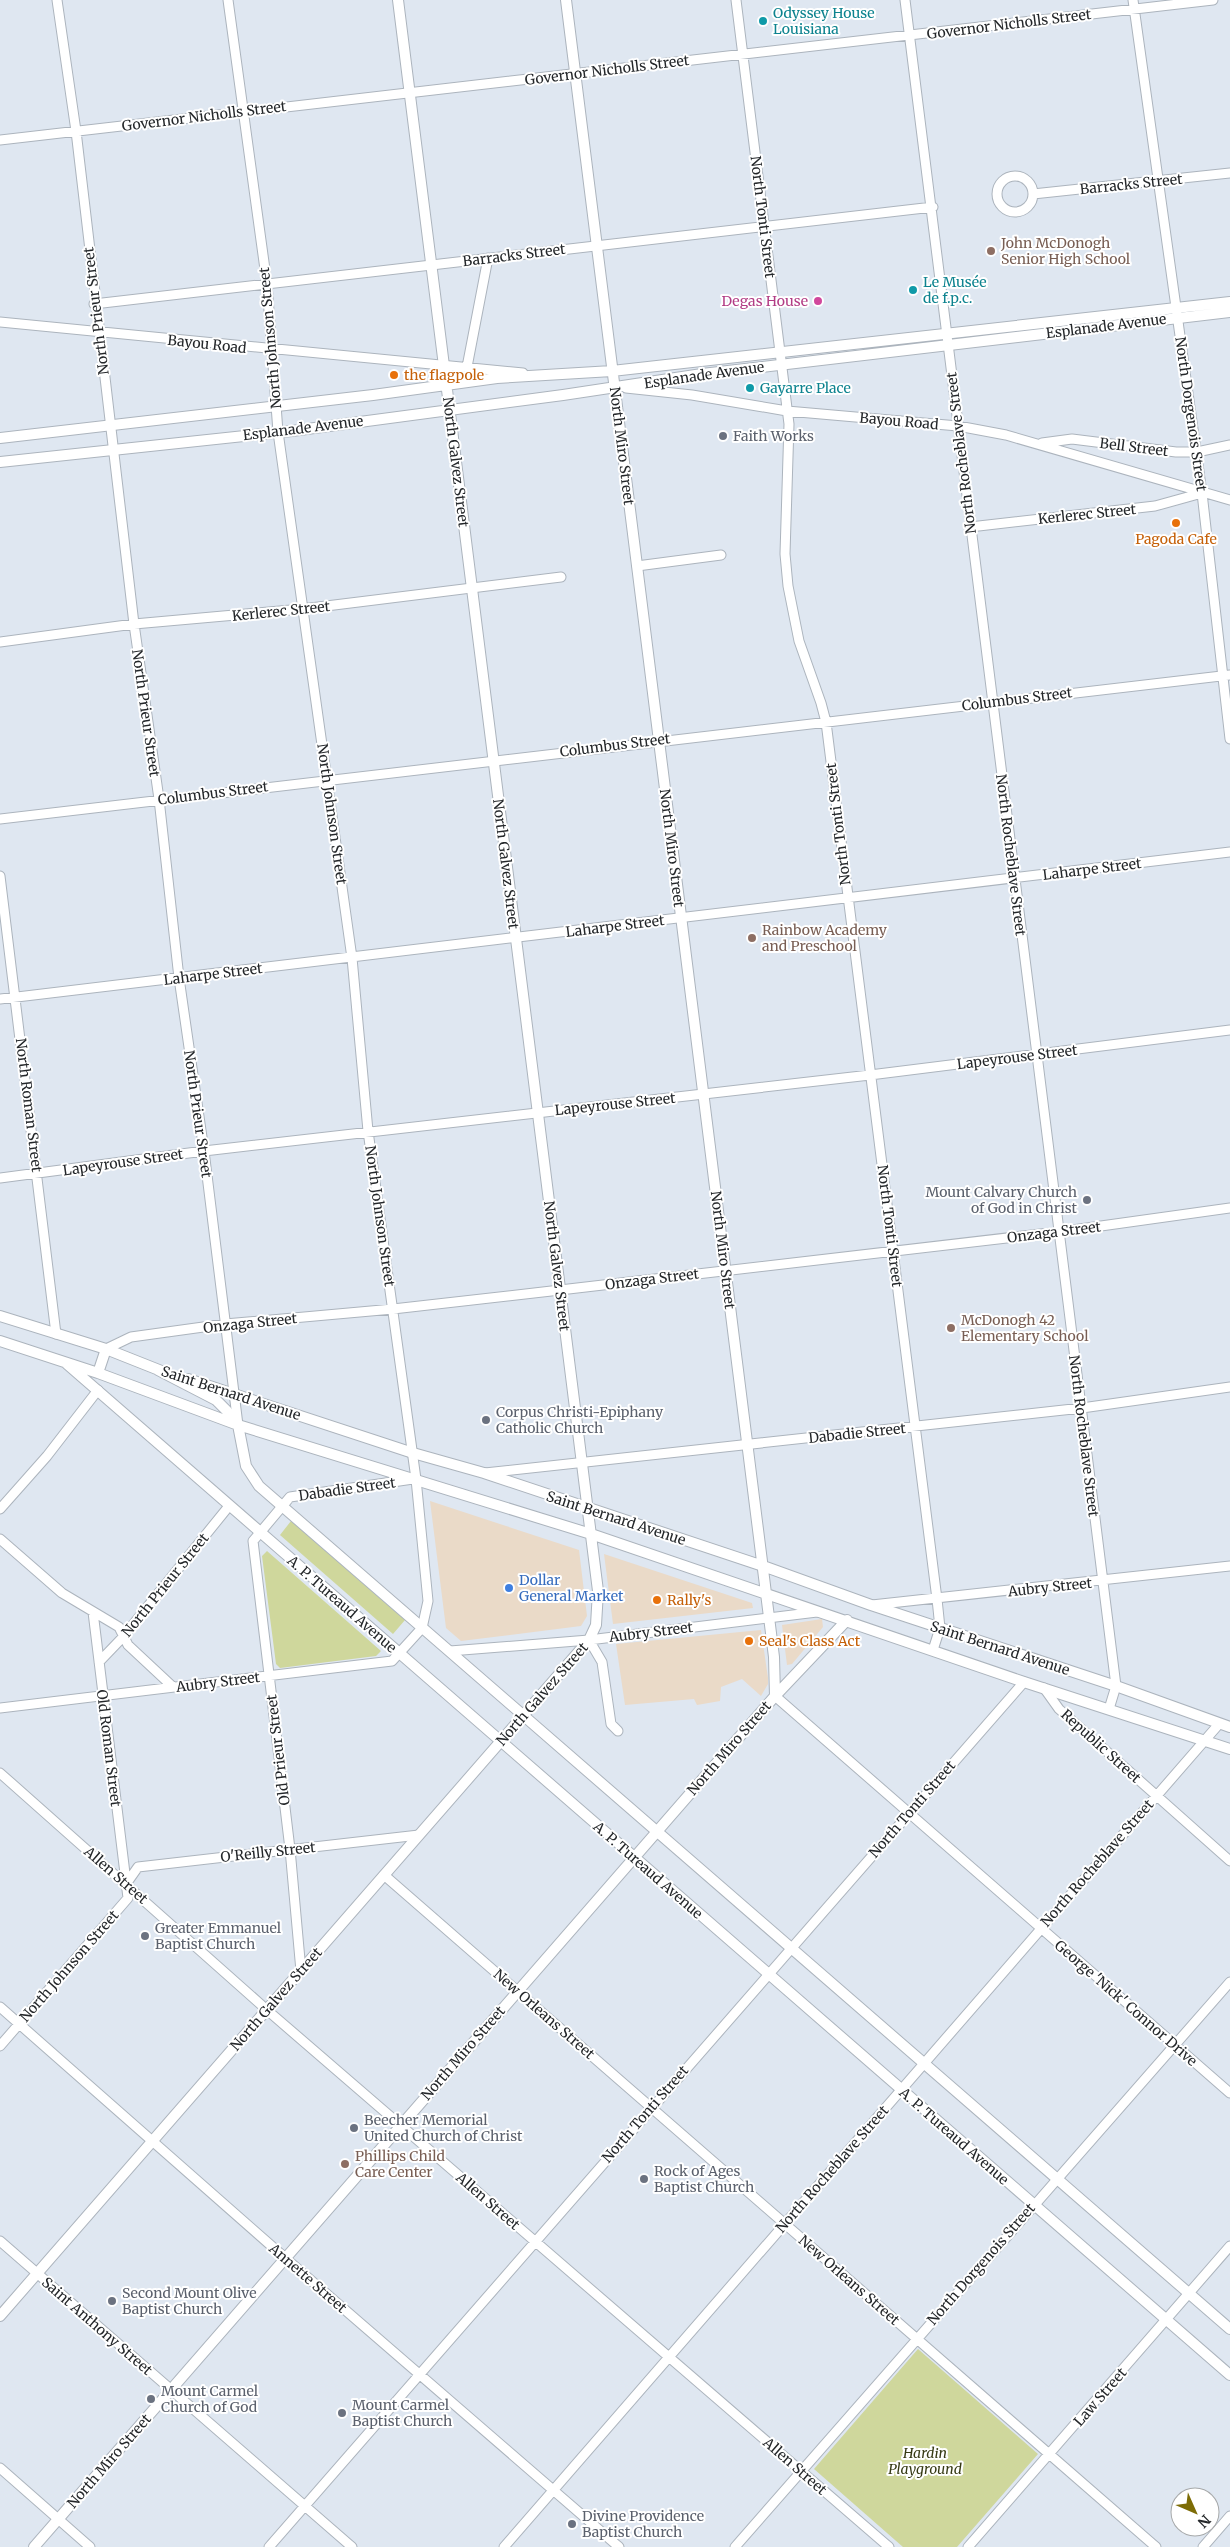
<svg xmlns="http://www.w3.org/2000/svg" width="1230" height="2547" font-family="Merriweather,serif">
<rect width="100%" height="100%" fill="#dfe7f1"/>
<path fill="#eadac8" d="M430 1501 579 1550 587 1616 581 1626 461 1641 446 1628Z
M604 1554 752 1603 753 1608 613 1624Z
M822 1619 823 1627 792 1664 787 1665 782 1625Z
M761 1630 768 1678V1684L761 1696 742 1679 721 1687 720 1701 697 1705 694 1699 625 1705 616 1644Z"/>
<path fill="#cfd79c" d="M291 1521 405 1620 393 1634 280 1535Z
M267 1551 381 1651 376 1656 280 1668 276 1664 262 1556Z
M918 2349 1038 2454 957 2547H903L814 2469Z"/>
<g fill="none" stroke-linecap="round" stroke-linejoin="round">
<defs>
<path id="minor" d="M57 0 76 131 134 624 159 799 179 978 204 1151 238 1425
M736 0 789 424 785 554 788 586 799 641 821 703 826 722 937 1599 940 1628 933 1650
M905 0C978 562 1042 1125 1116 1686L1109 1709
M1133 0 1202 493 1230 739
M0 140 1213 0
M997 194a18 18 0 1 1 36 0a18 18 0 1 1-36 0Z
M1033 194 1230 173
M94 304 933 207
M0 322 523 373
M467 367 488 258
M626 388 692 395 787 411 958 426 1006 435 1230 500
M1042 443 1072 439 1176 452H1197L1230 445
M970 527 1155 506 1202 493
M637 566 721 555
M0 642 134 624 302 609 561 577
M0 819 1230 675
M0 876 56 1334
M0 999 1230 852
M0 1178 204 1151 870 1075 1230 1030
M106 1349 131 1337 225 1324 393 1309 560 1290 1058 1232 1230 1208
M485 1473 1082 1408 1230 1387
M0 1509 47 1456 98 1390
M0 1539 62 1593 119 1627 128 1645 173 1687
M872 1605 1230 1566
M589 1640 602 1662 611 1724 618 1731
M450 1651 589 1640 817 1612
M99 1662 123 1637 229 1506
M1044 1688 1059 1709 1230 1861
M775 1696 1230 2093
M0 1708 392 1661 422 1628 428 1601 416 1479 368 1131 352 958 278 432 267 284 228 0
M0 1773 267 2010 889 2547
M384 1875 1156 2547
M126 1884 138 1867 419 1835
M301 1971 290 1849 253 1541 290 1497 413 1479
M0 2007 292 2264 619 2547
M0 2046 128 1898 93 1612
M0 2241 352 2547
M0 2468 90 2547
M269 2547 1024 1682
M504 2547 1219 1724
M735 2547 1230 1982
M968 2547 1230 2246
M1203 2547 1230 2516"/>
<path id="tertiary" d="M0 438 373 395 497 378 612 371 1230 302
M0 462 292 431 563 395 702 374 1230 312
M0 1316 106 1349 164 1372
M0 1341 98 1373 238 1425 591 1534 1024 1682 1230 1749
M67 1364 1230 2375
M158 1370 216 1400 227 1411 238 1425 246 1466 259 1486 1230 2329
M98 1373 106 1349
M188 1379 413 1453 484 1473 763 1566 871 1605 1116 1686 1230 1727
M775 1696 847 1620
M0 2316 589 1640 596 1625 598 1591 398 0
M34 2547 775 1696 774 1657 566 0"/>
</defs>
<use href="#minor" stroke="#acb4bd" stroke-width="11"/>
<use href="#tertiary" stroke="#acb4bd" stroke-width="12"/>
<use href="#minor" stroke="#fff" stroke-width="9"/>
<use href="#tertiary" stroke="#fff" stroke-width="10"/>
</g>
<g fill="#0f9aa8" stroke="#fff" stroke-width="2">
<circle cx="763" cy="21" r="5"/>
<circle cx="913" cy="290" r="5"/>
<circle cx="750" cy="388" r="5"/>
</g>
<g fill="#8d6e63" stroke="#fff" stroke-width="2">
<circle cx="991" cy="251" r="5"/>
<circle cx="752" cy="938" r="5"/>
<circle cx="951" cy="1328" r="5"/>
<circle cx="345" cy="2164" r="5"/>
</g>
<circle fill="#d1479c" stroke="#fff" stroke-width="2" cx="818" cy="301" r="5"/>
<g fill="#e8710a" stroke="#fff" stroke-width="2">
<circle cx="394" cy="375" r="5"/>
<circle cx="1176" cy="523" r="5"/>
<circle cx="657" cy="1600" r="5"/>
<circle cx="749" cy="1641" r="5"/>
</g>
<g fill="#6b7280" stroke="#fff" stroke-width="2">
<circle cx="723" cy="436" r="5"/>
<circle cx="1087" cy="1200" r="5"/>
<circle cx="486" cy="1420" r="5"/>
<circle cx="145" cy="1936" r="5"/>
<circle cx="354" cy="2128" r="5"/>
<circle cx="644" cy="2179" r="5"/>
<circle cx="112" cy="2301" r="5"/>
<circle cx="151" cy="2399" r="5"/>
<circle cx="342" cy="2413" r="5"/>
<circle cx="572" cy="2524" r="5"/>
</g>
<circle fill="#3f7fe0" stroke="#fff" stroke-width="2" cx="509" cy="1588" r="5"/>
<g text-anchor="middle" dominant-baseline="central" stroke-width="4" stroke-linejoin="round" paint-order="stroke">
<g font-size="14" fill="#0d838f" stroke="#fff" text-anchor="start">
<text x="773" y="13">Odyssey House<tspan x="773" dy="16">Louisiana</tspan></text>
<text x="923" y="282">Le Musée<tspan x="923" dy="16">de f.p.c.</tspan></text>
<text x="760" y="388">Gayarre Place</text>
</g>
<g font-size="14" fill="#24272a" stroke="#fff">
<text transform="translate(1009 24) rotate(-7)">Governor Nicholls Street</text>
<text transform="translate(607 70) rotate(-7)">Governor Nicholls Street</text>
<text transform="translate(204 116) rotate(-7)">Governor Nicholls Street</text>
<text transform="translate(1131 184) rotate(-6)">Barracks Street</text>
<text transform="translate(763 217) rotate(83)">North Tonti Street</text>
<text transform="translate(514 255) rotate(-7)">Barracks Street</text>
<text transform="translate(96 311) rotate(-97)">North Prieur Street</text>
<text transform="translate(1106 326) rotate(-7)">Esplanade Avenue</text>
<text transform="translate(270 338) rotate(-95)">North Johnson Street</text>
<text transform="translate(207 344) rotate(6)">Bayou Road</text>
<text transform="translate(704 375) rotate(-8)">Esplanade Avenue</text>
<text transform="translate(1191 414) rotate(82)">North Dorgenois Street</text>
<text transform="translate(899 421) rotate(5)">Bayou Road</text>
<text transform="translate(303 428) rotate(-7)">Esplanade Avenue</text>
<text transform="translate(622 446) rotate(83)">North Miro Street</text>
<text transform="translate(1134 447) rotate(7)">Bell Street</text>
<text transform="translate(961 453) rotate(-97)">North Rocheblave Street</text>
<text transform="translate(456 462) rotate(83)">North Galvez Street</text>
<text transform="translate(1087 514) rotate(-6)">Kerlerec Street</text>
<text transform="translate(281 611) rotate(-6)">Kerlerec Street</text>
<text transform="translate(1017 699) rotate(-7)">Columbus Street</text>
<text transform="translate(146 713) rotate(82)">North Prieur Street</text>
<text transform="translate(615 745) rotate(-7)">Columbus Street</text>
<text transform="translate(213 793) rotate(-7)">Columbus Street</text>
<text transform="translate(332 814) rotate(82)">North Johnson Street</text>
<text transform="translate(838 824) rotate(-97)">North Tonti Street</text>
<text transform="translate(672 848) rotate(83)">North Miro Street</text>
<text transform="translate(1011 855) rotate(83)">North Rocheblave Street</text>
<text transform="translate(506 864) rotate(83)">North Galvez Street</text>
<text transform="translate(1092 869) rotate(-7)">Laharpe Street</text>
<text transform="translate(615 926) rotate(-7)">Laharpe Street</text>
<text transform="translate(213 974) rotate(-7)">Laharpe Street</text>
<text transform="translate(1017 1057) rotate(-7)">Lapeyrouse Street</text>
<text transform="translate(615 1104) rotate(-6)">Lapeyrouse Street</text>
<text transform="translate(29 1105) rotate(83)">North Roman Street</text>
<text transform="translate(198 1114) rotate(82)">North Prieur Street</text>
<text transform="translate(123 1162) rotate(-8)">Lapeyrouse Street</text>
<text transform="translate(380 1216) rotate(82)">North Johnson Street</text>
<text transform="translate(890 1226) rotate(83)">North Tonti Street</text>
<text transform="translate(1054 1232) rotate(-7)">Onzaga Street</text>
<text transform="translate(723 1250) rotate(83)">North Miro Street</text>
<text transform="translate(557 1266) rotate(83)">North Galvez Street</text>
<text transform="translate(652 1279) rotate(-7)">Onzaga Street</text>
<text transform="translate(250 1323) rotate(-6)">Onzaga Street</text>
<text transform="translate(231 1393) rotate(18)">Saint Bernard Avenue</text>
<text transform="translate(857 1433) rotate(-6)">Dabadie Street</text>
<text transform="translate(1084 1436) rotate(83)">North Rocheblave Street</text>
<text transform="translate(347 1489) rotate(-8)">Dabadie Street</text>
<text transform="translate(616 1518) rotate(18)">Saint Bernard Avenue</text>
<text transform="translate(165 1585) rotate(-51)">North Prieur Street</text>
<text transform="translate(1050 1587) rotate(-6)">Aubry Street</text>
<text transform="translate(342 1604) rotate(41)">A. P. Tureaud Avenue</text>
<text transform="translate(651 1632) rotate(-7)">Aubry Street</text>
<text transform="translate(1000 1648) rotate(18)">Saint Bernard Avenue</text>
<text transform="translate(218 1682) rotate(-7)">Aubry Street</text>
<text transform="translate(542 1694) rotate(-49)">North Galvez Street</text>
<text transform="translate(1101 1746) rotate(42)">Republic Street</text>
<text transform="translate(109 1748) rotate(83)">Old Roman Street</text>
<text transform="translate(729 1748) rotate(-49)">North Miro Street</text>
<text transform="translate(278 1750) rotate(-97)">Old Prieur Street</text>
<text transform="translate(912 1809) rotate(-49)">North Tonti Street</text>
<text transform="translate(268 1852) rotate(-6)">O'Reilly Street</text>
<text transform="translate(1097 1863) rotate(-49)">North Rocheblave Street</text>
<text transform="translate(648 1870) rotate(41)">A. P. Tureaud Avenue</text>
<text transform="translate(116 1875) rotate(41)">Allen Street</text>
<text transform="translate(69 1966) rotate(-49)">North Johnson Street</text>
<text transform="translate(276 1999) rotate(-49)">North Galvez Street</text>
<text transform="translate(1126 2003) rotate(41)">George 'Nick' Connor Drive</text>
<text transform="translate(544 2014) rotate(41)">New Orleans Street</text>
<text transform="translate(463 2053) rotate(-49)">North Miro Street</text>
<text transform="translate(645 2114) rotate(-49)">North Tonti Street</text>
<text transform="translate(954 2136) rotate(41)">A. P. Tureaud Avenue</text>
<text transform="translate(832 2169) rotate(-49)">North Rocheblave Street</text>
<text transform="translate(488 2201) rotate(41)">Allen Street</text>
<text transform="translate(981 2264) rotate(-49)">North Dorgenois Street</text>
<text transform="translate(308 2278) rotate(41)">Annette Street</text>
<text transform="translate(849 2280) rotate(41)">New Orleans Street</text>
<text transform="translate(97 2326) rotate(41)">Saint Anthony Street</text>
<text transform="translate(1100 2397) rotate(-49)">Law Street</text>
<text transform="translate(109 2461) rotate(-49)">North Miro Street</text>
<text transform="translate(795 2466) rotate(41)">Allen Street</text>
</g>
<g font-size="14" fill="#785e54" stroke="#fff" text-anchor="start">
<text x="1001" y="243">John McDonogh<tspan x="1001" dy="16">Senior High School</tspan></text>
<text x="762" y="930">Rainbow Academy<tspan x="762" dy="16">and Preschool</tspan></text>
<text x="961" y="1320">McDonogh 42<tspan x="961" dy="16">Elementary School</tspan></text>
<text x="355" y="2156">Phillips Child<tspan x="355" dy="16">Care Center</tspan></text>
</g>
<g font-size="14" fill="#b23c85" stroke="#fff" text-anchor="end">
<text x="808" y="301">Degas House</text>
</g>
<g font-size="14" fill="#c56008" stroke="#fff" text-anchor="start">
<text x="404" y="375">the flagpole</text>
<text x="1176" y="539" text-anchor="middle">Pagoda Cafe</text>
<text x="667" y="1600">Rally's</text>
<text x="759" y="1641">Seal's Class Act</text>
</g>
<g font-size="14" fill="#5b616d" stroke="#fff" text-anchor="start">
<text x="733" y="436">Faith Works</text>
<text x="1077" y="1192" text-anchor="end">Mount Calvary Church<tspan x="1077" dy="16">of God in Christ</tspan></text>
<text x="496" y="1412">Corpus Christi-Epiphany<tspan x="496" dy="16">Catholic Church</tspan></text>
<text x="155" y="1928">Greater Emmanuel<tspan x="155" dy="16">Baptist Church</tspan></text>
<text x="364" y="2120">Beecher Memorial<tspan x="364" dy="16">United Church of Christ</tspan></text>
<text x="654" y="2171">Rock of Ages<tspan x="654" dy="16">Baptist Church</tspan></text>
<text x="122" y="2293">Second Mount Olive<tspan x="122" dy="16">Baptist Church</tspan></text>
<text x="161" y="2391">Mount Carmel<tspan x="161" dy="16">Church of God</tspan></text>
<text x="352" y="2405">Mount Carmel<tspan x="352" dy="16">Baptist Church</tspan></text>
<text x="582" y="2516">Divine Providence<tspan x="582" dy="16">Baptist Church</tspan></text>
</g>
<g font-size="14" fill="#366cbe" stroke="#fff" text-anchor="start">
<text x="519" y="1580">Dollar<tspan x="519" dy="16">General Market</tspan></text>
</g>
<g font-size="14" font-style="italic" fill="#363a14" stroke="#fff">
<text x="925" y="2453">Hardin<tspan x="925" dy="16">Playground</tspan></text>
</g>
</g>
<g transform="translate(1195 2512) rotate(135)"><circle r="24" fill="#ffffff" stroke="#a7a9aa"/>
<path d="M0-4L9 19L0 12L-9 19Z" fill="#7d6c06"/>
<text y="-8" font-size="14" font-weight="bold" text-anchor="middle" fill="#24272a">N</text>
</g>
</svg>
